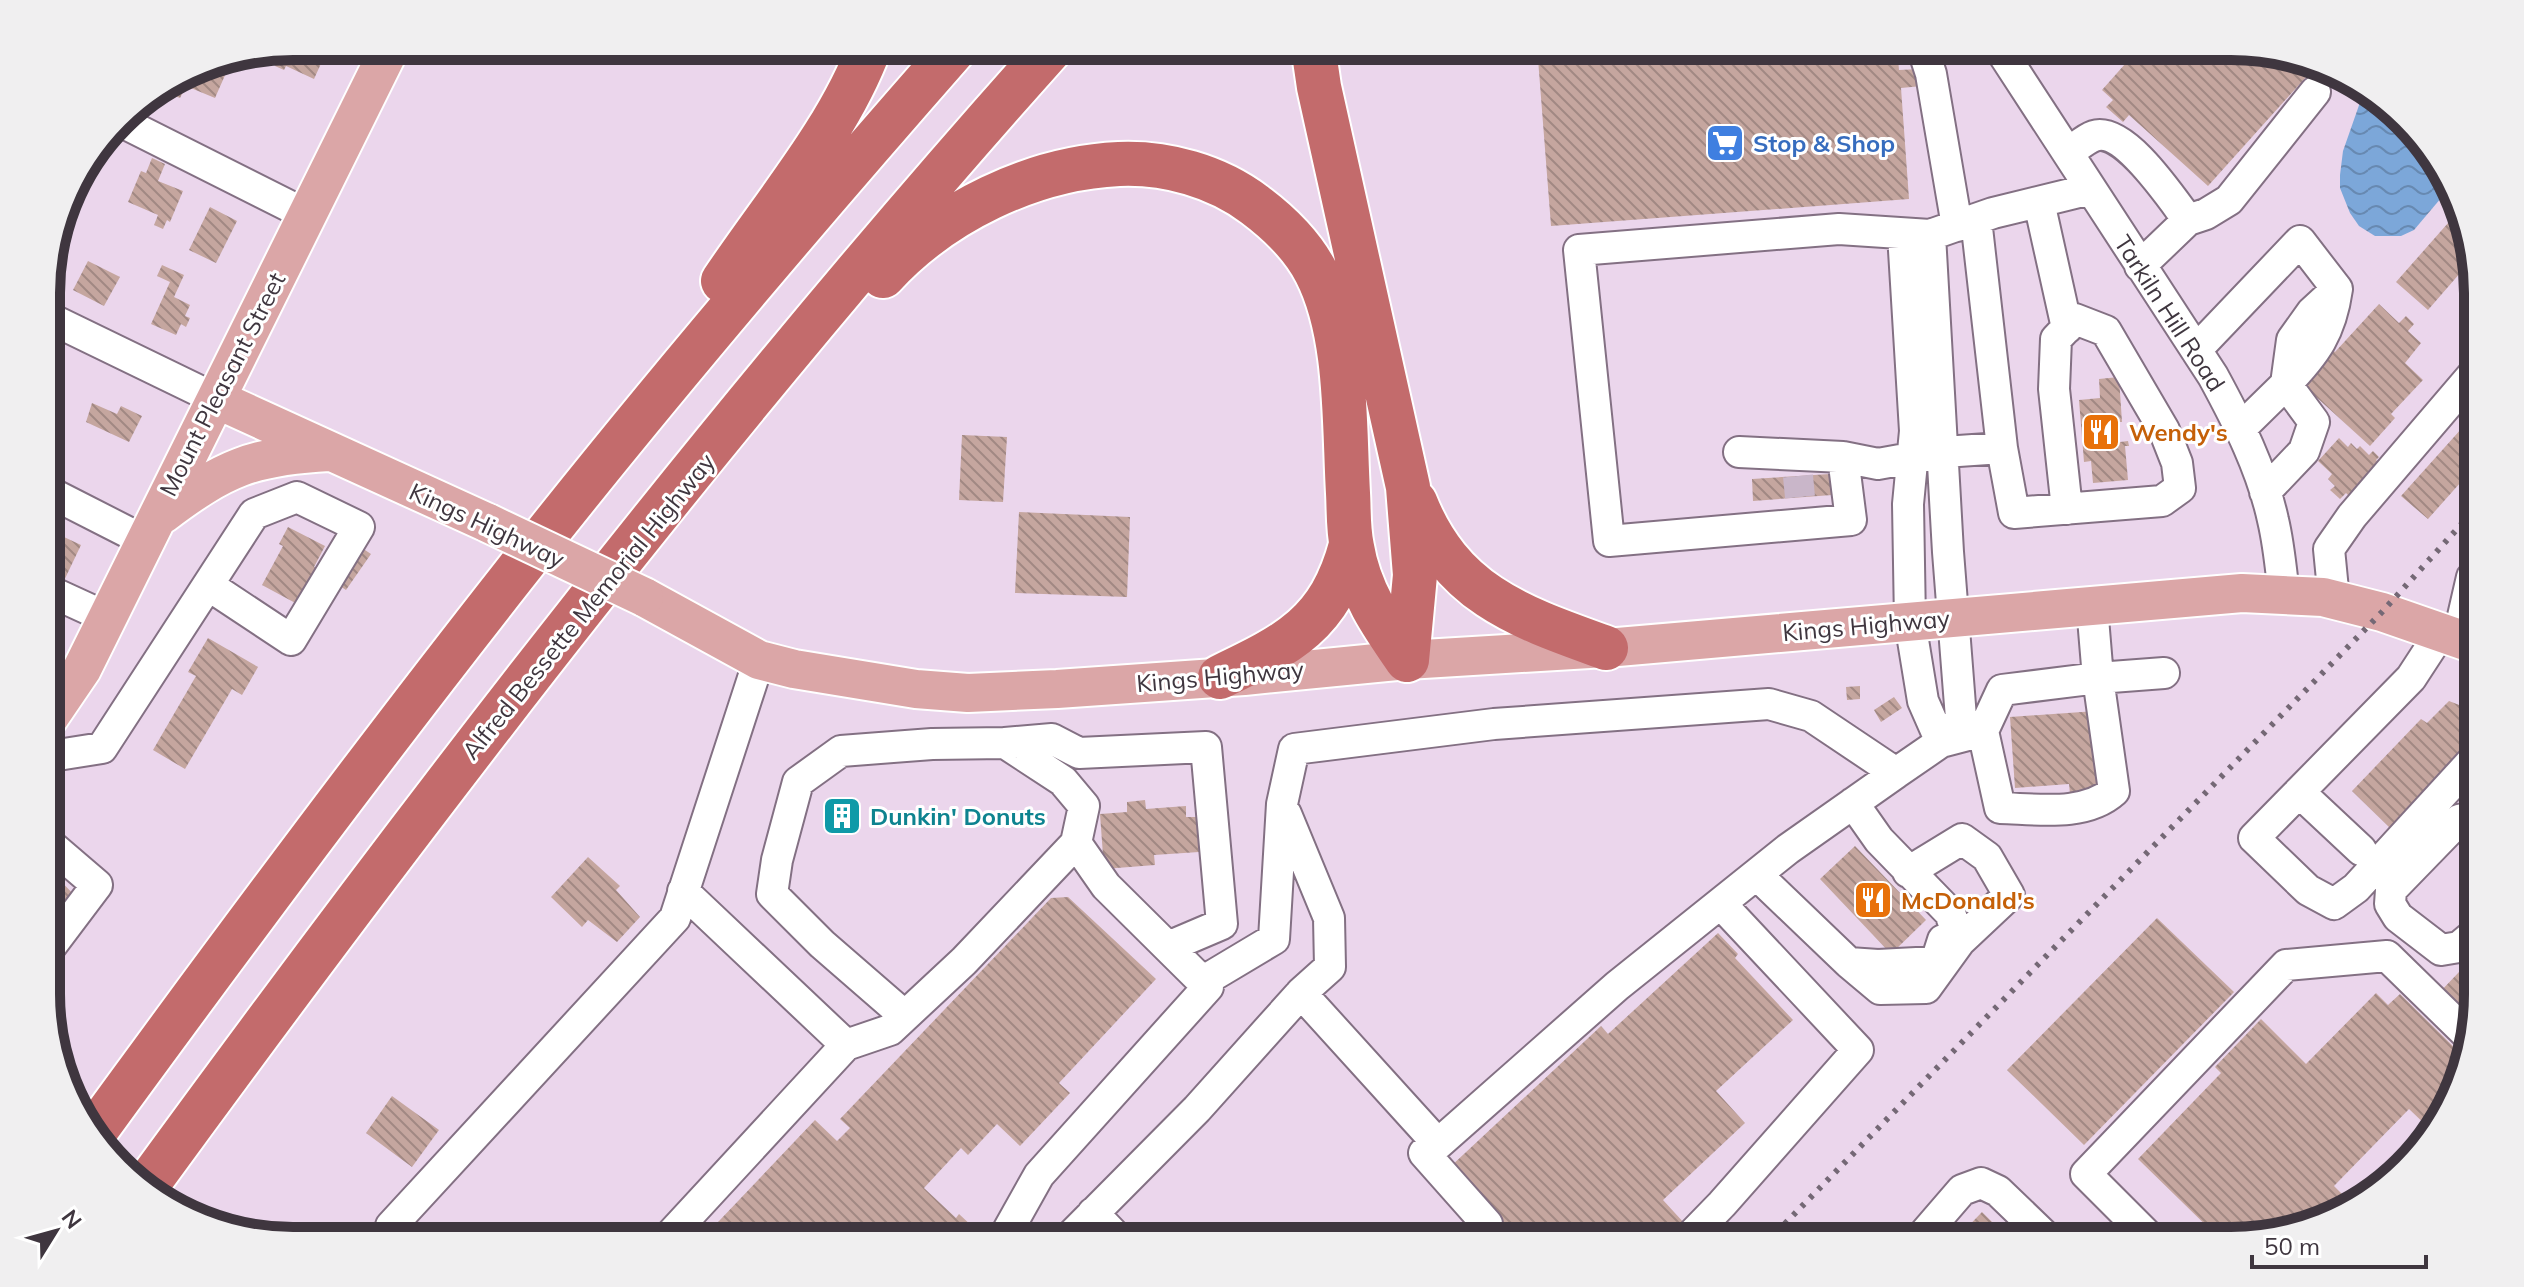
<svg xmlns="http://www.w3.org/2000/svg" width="2524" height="1287" font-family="Mulish,sans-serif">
<defs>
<pattern id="water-waves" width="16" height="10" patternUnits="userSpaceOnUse" patternTransform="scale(2)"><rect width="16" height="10" fill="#7ca7d9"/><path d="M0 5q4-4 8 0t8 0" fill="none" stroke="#6789b1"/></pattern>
<pattern id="building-back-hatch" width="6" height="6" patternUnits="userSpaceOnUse" patternTransform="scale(2)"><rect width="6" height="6" fill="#c5a69f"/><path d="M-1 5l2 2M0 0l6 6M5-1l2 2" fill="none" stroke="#a18883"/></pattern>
</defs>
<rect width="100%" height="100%" fill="#ebd6ec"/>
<path fill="url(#water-waves)" d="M2364 91 2427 143 2447 191 2414 230 2401 236H2375L2359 226 2350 213 2340 188V175L2343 151Z"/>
<path fill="url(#building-back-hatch)" d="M293 46H329L314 79 286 66 284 70 275 66 283 48Z
M1537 46H1897L1899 70 1920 69 1922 86 1901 88 1909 199 1551 226Z
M2141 46H2231L2316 66 2208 186 2129 115 2123 122 2106 107 2113 100 2102 90Z
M204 64 226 73 215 98 186 86 180 98 172 95 176 84 171 82Z
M152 158 165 164 158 181 183 191 170 222 167 220 163 229 154 225 158 215 128 202 141 171 146 173Z
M210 207 237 221 216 263 189 250Z
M2456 214 2474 257 2428 310 2396 282Z
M88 261 120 277 104 306 73 290Z
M162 265 184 275 174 297 190 305 185 316 190 318 186 327 181 324 176 335 151 324 170 282 157 276Z
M2379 304 2399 323 2406 316 2414 324 2408 331 2421 343 2405 363 2423 380 2391 414 2395 418 2370 446 2303 385 2326 344 2335 352Z
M2119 377 2122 422H2119L2120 442 2128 441 2129 446H2125L2128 480 2093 483 2091 461 2084 462 2079 400 2100 398 2099 379Z
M92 403 117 414 121 406 142 416 129 442 86 422Z
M2471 418 2476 422 2477 464 2428 519 2401 496Z
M962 435 1007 437 1003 502 959 500Z
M2339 438 2348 447 2351 443 2357 449 2360 446 2369 455 2373 451 2379 457 2376 460 2384 468 2354 501 2346 493 2340 499 2330 490 2335 486 2328 479 2332 474 2318 461Z
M1830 474 1832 495 1753 501 1752 479Z
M1019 512 1130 517 1127 597 1015 593Z
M288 527 325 546 314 567 319 569 299 605 262 585 283 546 279 544Z
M47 529 81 545 61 587 47 581Z
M362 548 371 554 346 590 337 584Z
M208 638 258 667 242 695 232 689 185 769 153 750 196 676 188 672Z
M1860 686V699L1847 700 1846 687Z
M1894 697 1902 708 1881 722 1874 710Z
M2449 701 2477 712V734L2390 828 2352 791 2421 719 2427 723Z
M2096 711 2102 792 2070 794 2069 784 2015 788 2010 717Z
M845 798 860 814 838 835 823 819Z
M1145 800 1146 809 1186 806V817H1196L1199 852 1154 855 1155 865 1104 869 1100 814 1127 812V802Z
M1855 846 1926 920 1891 954 1820 879Z
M588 857 620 886 616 890 640 917 617 942 588 920 582 927 551 897Z
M48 868 81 902 48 935Z
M1068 897 1156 979 1059 1083 1070 1093 1020 1146 997 1124 968 1155 961 1148 924 1188 956 1218 959 1214 988 1241H700L815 1120 837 1141 850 1128 840 1119 1051 898Z
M2157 918 2234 992 2084 1145 2007 1070Z
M1718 933 1738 954 1735 958 1793 1020 1716 1091 1745 1123 1663 1200 1685 1224 1668 1241H1651L1638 1226 1622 1241H1594L1584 1230 1573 1241H1497L1508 1231 1449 1168 1601 1026 1608 1034Z
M2478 963V994L2471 1024 2439 993 2459 972 2464 977Z
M2376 993 2388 1005 2400 994 2463 1056 2453 1103 2430 1129 2409 1109 2334 1186 2346 1198 2333 1211 2246 1240H2221L2138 1159 2221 1073 2215 1067 2261 1019 2306 1064Z
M392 1096 439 1130 412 1167 366 1133Z
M1982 1212 2011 1241H1954Z"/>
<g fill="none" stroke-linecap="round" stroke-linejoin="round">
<path stroke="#c9b6c9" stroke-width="30" stroke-dasharray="30 15" stroke-linecap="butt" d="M1798 476 1800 497"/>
<defs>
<path id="minor" d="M1922 46 1931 74 1957 226
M1998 46 2213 376C2238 422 2262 469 2273 520 2279 545 2281 570 2284 595
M120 121 307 215
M2068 153C2076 148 2085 139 2094 136 2124 126 2172 199 2188 220L2140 266
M2039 202 2067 328
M1976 219 2002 448 1944 452 1878 464 1843 457 1851 520 1609 541 1579 250 1839 229 1930 235 1993 213 2091 189
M2188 220 2206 214 2229 200 2315 92
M1903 234 1915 431 1908 504 1910 622 1923 701 1941 742
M47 317 216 399
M2196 350 2300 241 2337 289 2312 312 2292 340 2286 384 2240 429
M2002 448 2014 513 2162 501 2180 488 2177 463 2164 430 2106 331 2075 319 2056 339 2054 389 2067 509
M1739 452 1843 457
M47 491 145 541
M2265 492 2304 451 2314 422 2286 384C2316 353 2331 332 2337 289
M47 590 108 618
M2334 600 2329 549 2352 516 2476 371
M2092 606 2098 678 2164 673
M2441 632 2411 678 2254 838 2308 890 2334 904 2356 888 2477 756
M2458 638 2472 577 2477 572
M1941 742 1983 731 2002 690 2098 678 2114 791C2085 817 2037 809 2000 808L1983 731
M1005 743 1052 739 1079 753 1206 747 1222 924 1168 947
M48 753 64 754 102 748 254 514 297 497 359 527 291 640 208 585
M2299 792 2361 850
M1286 814 1329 918 1330 967 1301 993 1438 1144 1617 986 1788 849 1896 773
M2477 816 2459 820 2391 890 2390 904 2398 917 2441 950 2459 947 2478 931
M48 843 97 885 48 950
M1908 872 1962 839 1987 857 2009 895 1960 941
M1757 875 1849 963 1878 965 1936 962 1943 940
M683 891 846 1045
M1849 963 1880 989 1926 988 1960 941 1950 913 1879 840 1853 803
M1202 982 1274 939 1282 804 1294 749 1494 724 1769 704 1811 716 1896 773 1941 742 1961 718 1948 552 1930 235
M1438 1144 1424 1153 1487 1224 1470 1241
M1093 1213 1120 1241
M390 1241 391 1226 675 918 759 660
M665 1241 846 1045 890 1030 964 961 1076 843 1084 806 1063 781 1005 743 932 744 841 751 798 782 777 860 772 894 822 944 905 1016
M1002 1241 1039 1175 1208 987 1106 886 1076 843
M1066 1241 1197 1109 1301 993
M1686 1241 1722 1204 1858 1050 1721 904
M1918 1241 1962 1190 1981 1183 1998 1191 2050 1241
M2153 1241 2086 1174 2286 965 2387 956 2468 1035"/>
<path id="major" d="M216 399 488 523
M163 514C224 468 252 456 329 452
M644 597 759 660 794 669 916 689 968 693 1057 689 1244 676 1407 660 1606 648 2242 593 2323 597 2382 612 2477 645
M48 719 82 669 391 46"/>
<path id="highway" d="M1313 46 1319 87 1408 487 1415 575 1407 660
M883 276C942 212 1032 168 1119 164 1166 162 1217 176 1255 205 1279 223 1302 245 1316 272 1348 334 1344 424 1348 493 1349 510 1348 529 1352 547 1359 591 1382 624 1407 660
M723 281C773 206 839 130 870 46
M1415 502C1452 595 1520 617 1606 648
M1220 677C1289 644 1330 624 1351 545
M93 1134C230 946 369 759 513 576 655 395 805 219 957 46
M147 1185C433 793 729 408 1053 46"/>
</defs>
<use href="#minor" stroke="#837083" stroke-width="34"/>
<use href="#major" stroke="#fff" stroke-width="42"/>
<use href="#highway" stroke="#fff" stroke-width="48"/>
<use href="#minor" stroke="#fff" stroke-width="30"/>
<use href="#major" stroke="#dba6a7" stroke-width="38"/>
<use href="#highway" stroke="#c36b6c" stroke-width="44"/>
<path stroke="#746875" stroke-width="6" stroke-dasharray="4 8" stroke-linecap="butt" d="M1768 1241 2382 612 2477 507"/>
<defs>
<path id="major-bridge" d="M488 523 644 597"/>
</defs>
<use href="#major-bridge" stroke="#fff" stroke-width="42" stroke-linecap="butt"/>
<use href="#major-bridge" stroke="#dba6a7" stroke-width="38"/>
</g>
<defs>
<symbol id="supermarket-square" viewBox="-11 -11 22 22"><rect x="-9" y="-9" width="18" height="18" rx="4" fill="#3f7fe0" stroke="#fff"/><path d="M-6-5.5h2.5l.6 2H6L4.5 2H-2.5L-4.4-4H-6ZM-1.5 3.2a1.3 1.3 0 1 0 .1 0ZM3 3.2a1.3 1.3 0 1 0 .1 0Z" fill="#fff"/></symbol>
<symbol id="restaurant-square" viewBox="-11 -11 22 22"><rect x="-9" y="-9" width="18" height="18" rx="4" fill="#e8710a" stroke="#fff"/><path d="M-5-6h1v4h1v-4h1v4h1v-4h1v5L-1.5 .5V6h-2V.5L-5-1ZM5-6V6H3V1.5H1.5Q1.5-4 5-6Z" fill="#fff"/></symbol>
<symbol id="building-square" viewBox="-11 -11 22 22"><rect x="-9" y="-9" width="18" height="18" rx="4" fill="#0f9aa8" stroke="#fff"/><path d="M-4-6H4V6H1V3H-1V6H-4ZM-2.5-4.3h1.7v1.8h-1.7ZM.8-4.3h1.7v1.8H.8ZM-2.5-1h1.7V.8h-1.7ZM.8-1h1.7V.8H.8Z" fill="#fff"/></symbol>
</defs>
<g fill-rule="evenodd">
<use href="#supermarket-square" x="1703" y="121" width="44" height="44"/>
<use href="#restaurant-square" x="2079" y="410" width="44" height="44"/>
<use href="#building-square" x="820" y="794" width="44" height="44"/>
<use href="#restaurant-square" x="1851" y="878" width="44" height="44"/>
</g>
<g text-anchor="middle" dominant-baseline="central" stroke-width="6" stroke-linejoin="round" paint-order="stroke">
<g font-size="24" font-weight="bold" fill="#366cbe" stroke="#fff" text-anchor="start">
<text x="1753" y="143">Stop &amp; Shop</text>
</g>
<g font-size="24" fill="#3f363f" stroke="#fff">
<text transform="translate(2170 313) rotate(57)">Tarkiln Hill Road</text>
<text transform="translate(222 384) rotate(-63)">Mount Pleasant Street</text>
<text transform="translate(487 525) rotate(25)">Kings Highway</text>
<text transform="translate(588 606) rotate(-51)">Alfred Bessette Memorial Highway</text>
<text transform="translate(1866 625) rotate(-5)">Kings Highway</text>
<text transform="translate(1220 676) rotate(-5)">Kings Highway</text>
</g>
<g font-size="24" font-weight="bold" fill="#c56008" stroke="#fff" text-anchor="start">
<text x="2129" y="432">Wendy's</text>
<text x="1901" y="900">McDonald's</text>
</g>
<g font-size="24" font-weight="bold" fill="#0d838f" stroke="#fff" text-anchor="start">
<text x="870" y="816">Dunkin' Donuts</text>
</g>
</g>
<path d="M0 0H2524V1287H0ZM293 60H2231A233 233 0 0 1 2464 293V994A233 233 0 0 1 2231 1227H293A233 233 0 0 1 60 994V293A233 233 0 0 1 293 60Z" fill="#f0eff0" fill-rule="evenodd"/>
<path fill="none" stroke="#3f363f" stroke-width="10" d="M293 60H2231A233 233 0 0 1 2464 293V994A233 233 0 0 1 2231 1227H293A233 233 0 0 1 60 994V293A233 233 0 0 1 293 60Z"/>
<g transform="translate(56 1231) rotate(53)" stroke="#ffffff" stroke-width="6" paint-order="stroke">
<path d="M0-6L14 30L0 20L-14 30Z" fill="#3f363f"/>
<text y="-12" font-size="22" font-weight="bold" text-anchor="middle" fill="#3f363f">N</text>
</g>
<path d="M2252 1255v12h174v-12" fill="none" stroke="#3f363f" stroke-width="4"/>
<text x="2264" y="1255" font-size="24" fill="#3f363f" stroke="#ffffff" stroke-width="6" paint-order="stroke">50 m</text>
</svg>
